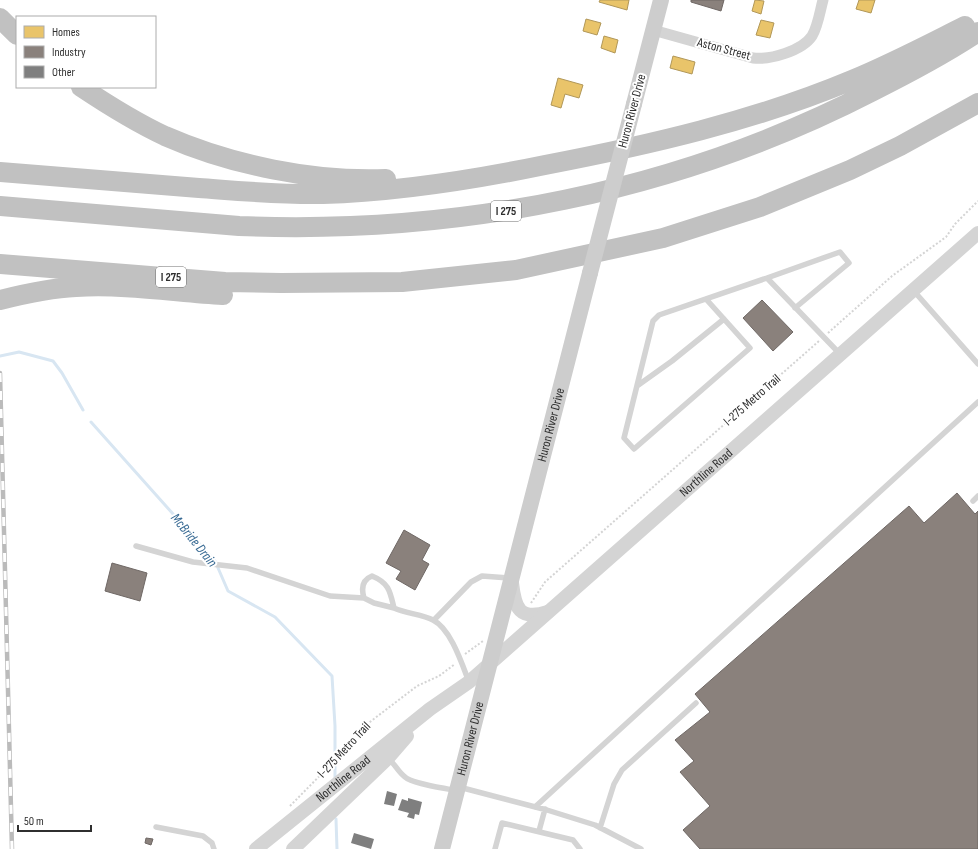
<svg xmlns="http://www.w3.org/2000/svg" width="978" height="849" font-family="'Sofia Sans Condensed',sans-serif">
<rect width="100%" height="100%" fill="#fff"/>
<path fill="#e9c46a" stroke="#b19758" d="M600 0H629L627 10 599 2Z
M755 0 764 1 761 14 752 11Z
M859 0H875L871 13 856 9Z
M586 19 601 23 597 35 583 31Z
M761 20 774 23 770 38 756 35Z
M604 36 618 40 615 53 601 48Z
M673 56 695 62 692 74 670 68Z
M558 78 583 85 579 98 565 94 561 108 551 105Z"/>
<path fill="#8a817c" stroke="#6f6865" d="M691 0H724L721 11 691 2Z
M762 300 793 332 773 351 743 318Z
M957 493 975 514 978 511V849H700L683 830 710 806 680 772 694 761 675 740 710 712 695 694 909 506 924 523Z
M404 530 430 545 422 560 429 564 415 590 396 579 401 571 386 563Z
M112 563 147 573 140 601 105 591Z
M146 838 153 839 151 845 145 843Z"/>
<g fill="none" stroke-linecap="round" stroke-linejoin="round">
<path stroke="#d8e6f2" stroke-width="3" d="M0 356 19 352 53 361 62 373 83 410
M91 422 215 561 228 591 275 617 332 676 335 726V755
M335 763V779
M336 819 337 849"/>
</g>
<path fill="#7f7f7f" d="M387 791 397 794 394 806 384 804Z
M408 798 422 802 419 815 415 814 414 819 407 817 409 813 398 810 402 799 408 801Z
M354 833 374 839 371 849 351 843Z"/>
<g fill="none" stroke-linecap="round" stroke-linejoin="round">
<path stroke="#d4d4d4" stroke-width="2" stroke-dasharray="2 2" stroke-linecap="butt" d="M828 333 892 276 946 237 955 224 978 201
M531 603 545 582 819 341
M465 654 483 641
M290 806 349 746 362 728 417 686 439 676 455 664"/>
<path stroke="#d4d4d4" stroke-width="5.5" d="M767 278 840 252 849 263 795 308
M913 290 978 364
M706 299 750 348 634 449 624 438 653 321 659 315 767 278 840 354
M637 386 672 361 724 319
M973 501 978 496
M136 546 193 562 247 568 330 596 364 598
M394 608 374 603 364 598C361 588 362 580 372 576 389 583 390 591 394 608 407 614 422 614 433 620 451 629 462 664 469 682
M434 620 471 582 482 576 509 578
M388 758C395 764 398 772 405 777 413 784 445 788 457 791
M459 787 547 810 595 825 641 849
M535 807 978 402
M156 827 203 836 212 843 214 849
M600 828 614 784 622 770 696 703
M539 831 545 809
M495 849 502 823 573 840 580 849"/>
<path stroke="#d4d4d4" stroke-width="11" d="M653 30 753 58C770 60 802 51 812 36 818 26 820 11 823 0"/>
<g stroke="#d4d4d4" stroke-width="14">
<path d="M512 583C515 608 519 621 548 612"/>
<path id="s1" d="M256 849 430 709 469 682 978 233"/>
<path d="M293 849 388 758 407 736"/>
</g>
<g stroke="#cdcdcd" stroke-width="16">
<path d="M634 104 661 0"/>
<path id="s2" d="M442 849 590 273"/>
</g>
<path stroke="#c1c1c1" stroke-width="20" d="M0 18 17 35
M81 87C108 105 135 122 165 136 231 165 314 182 386 179
M0 172C66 177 132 183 199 188 240 191 282 195 323 194 398 192 472 180 545 165 649 145 754 121 852 80 891 64 927 45 965 26
M0 206 239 226C458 235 677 192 873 91 909 73 945 54 978 32
M0 264 225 282 281 283 402 282 516 270 663 238 760 207 850 170 900 146 978 103
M0 300C24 294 51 288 76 287 124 284 174 292 223 295"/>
<defs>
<path id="rail" d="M0 373 12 849"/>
</defs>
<use href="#rail" stroke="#bbb" stroke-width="4.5"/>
<use href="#rail" stroke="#fff" stroke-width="3" stroke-dasharray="9" stroke-linecap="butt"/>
<path stroke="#cdcdcd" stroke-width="16" d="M590 273 634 104"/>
</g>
<g text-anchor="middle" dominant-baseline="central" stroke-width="4" stroke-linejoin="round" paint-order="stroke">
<g fill="#fff" stroke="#6d6d6d" stroke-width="1">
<rect x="491" y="201" width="30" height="20" rx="3"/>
<rect x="156" y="267" width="30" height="20" rx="3"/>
</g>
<g font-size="12" font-weight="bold" fill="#2f2f2f">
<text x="506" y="211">I 275</text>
<text x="171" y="277">I 275</text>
</g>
<g font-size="13" fill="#2f2f2f" stroke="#fff">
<text transform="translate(724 49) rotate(15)">Aston Street</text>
<text transform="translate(632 111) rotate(-75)">Huron River Drive</text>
<text transform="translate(752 400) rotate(-41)">I-275 Metro Trail</text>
<text stroke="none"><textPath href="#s2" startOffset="438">Huron River Drive</textPath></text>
<text stroke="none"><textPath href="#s1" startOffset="587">Northline Road</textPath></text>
<text stroke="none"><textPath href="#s2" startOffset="114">Huron River Drive</textPath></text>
<text transform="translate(344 750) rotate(-47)">I-275 Metro Trail</text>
<text stroke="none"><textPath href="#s1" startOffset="112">Northline Road</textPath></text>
</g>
<g font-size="14" font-style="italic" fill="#396b94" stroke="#fff">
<text transform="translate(194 540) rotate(51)">McBride Drain</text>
</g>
</g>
<rect x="16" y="16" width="140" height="72" fill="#ffffff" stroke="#acacac"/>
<rect x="24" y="26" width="20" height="12" fill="#e9c46a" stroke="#acacac"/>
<text x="52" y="36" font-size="12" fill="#2f2f2f">Homes</text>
<rect x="24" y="46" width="20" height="12" fill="#8a817c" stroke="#acacac"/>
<text x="52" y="56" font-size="12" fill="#2f2f2f">Industry</text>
<rect x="24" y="66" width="20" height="12" fill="#7f7f7f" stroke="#acacac"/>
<text x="52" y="76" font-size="12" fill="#2f2f2f">Other</text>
<path d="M18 825v6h73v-6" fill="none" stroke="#2f2f2f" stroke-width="2"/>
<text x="24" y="825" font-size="12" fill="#2f2f2f" stroke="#ffffff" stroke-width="3" paint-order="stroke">50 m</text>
</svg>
